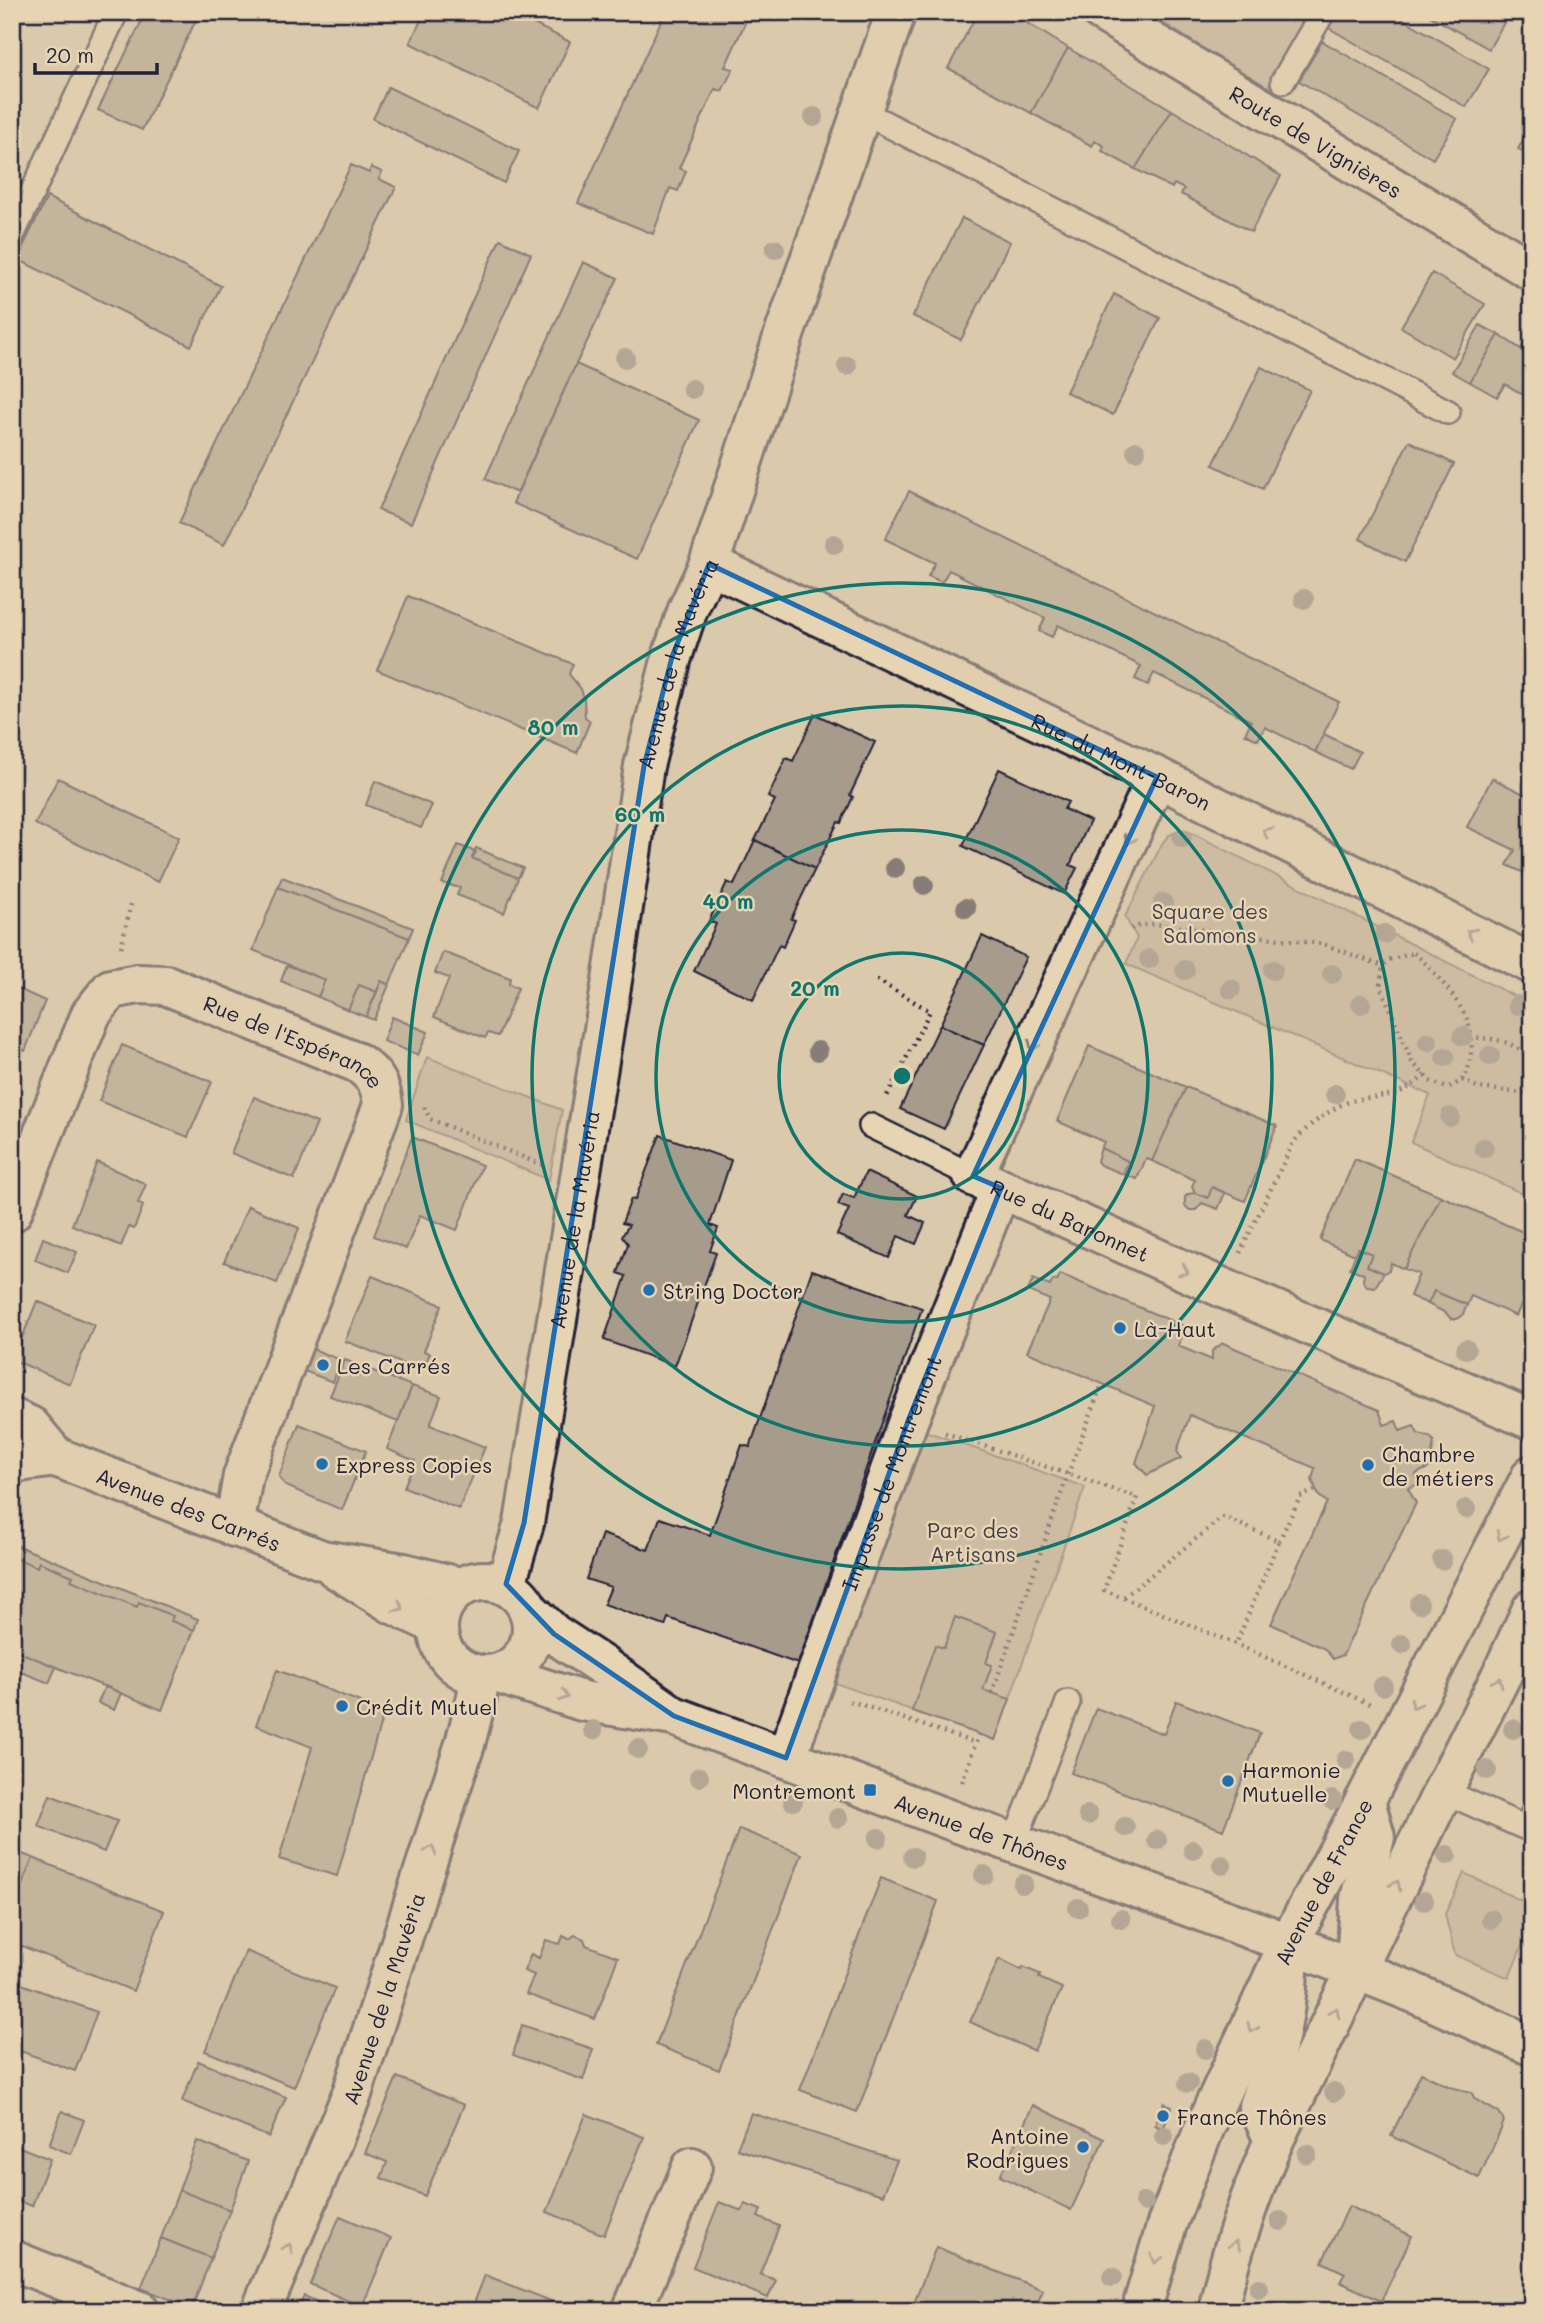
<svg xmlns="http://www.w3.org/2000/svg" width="1544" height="2323" font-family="Mali,sans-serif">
<rect width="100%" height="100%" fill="#dbc9ab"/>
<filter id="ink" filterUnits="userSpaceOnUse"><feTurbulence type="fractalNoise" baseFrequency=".0143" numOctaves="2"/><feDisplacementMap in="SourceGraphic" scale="14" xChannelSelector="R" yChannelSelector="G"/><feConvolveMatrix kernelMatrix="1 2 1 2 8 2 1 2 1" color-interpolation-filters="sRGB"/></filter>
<g filter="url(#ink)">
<path fill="#bcad98" stroke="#6f686a" stroke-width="2" d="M1147 12H1312L1267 89Z
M1178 831H1187L1196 835 1532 1005V1198L1411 1142 1430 1095 1126 964 1137 938 1125 917 1163 842 1169 835Z
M427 1057 562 1110 549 1180 406 1120Z
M919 1429 1085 1487 995 1740 832 1682Z
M1464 1873 1532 1906V1921L1509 1978 1455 1955 1445 1914Z"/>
<path fill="#a79b8b" stroke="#22223b" stroke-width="2" d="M146 12H200L142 130 98 110Z
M425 12H510L570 42 539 108 410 43Z
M665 12H750L725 67 733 69 722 91 715 89 679 168 686 171 678 191 670 188 653 234 578 203Z
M978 12H1009L1068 48 1031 113 948 68Z
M1336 12H1391L1489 69 1466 107 1327 27Z
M1423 12H1510L1489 49Z
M1322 41 1457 119 1433 159 1299 81Z
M1068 48 1172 110 1135 169 1102 151 1104 146 1095 141 1092 146 1031 113Z
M388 87 519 151 504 183 373 119Z
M1172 110 1281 176 1251 232 1181 194 1184 189 1174 184 1172 188 1135 169Z
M1532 125V157L1518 149Z
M351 165 369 173 371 167 382 172 379 179 396 187 224 545 179 523Z
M47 197 221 286 191 346 17 259Z
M962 218 1010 242 961 340 913 316Z
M500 239 531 254 411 523 378 510Z
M583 262 618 278 576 364 517 493 485 479Z
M1432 273 1485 304 1453 358 1401 327Z
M1114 294 1160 318 1113 415 1066 392Z
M1480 325 1499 335 1470 382 1452 372Z
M1532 331V400L1505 384 1497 397 1470 382 1499 335 1521 349Z
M576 364 699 420 637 559 513 503Z
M1261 367 1310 390 1263 489 1213 465Z
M1409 441 1454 464 1405 562 1360 539Z
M909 491 1339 702 1315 752 1265 727 1258 740 1245 734 1251 721 1154 673 1148 685 1135 679 1141 666 1058 625 1052 637 1039 631 1045 618 949 570 942 582 928 576 935 563 885 539Z
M408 596 573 664 569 674 581 689 584 699 585 717 590 721 577 753 377 670Z
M815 714 875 742 850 795 853 797 841 823 838 822 815 869 755 840 775 800 768 797 786 758 793 761Z
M1324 734 1360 752 1351 769 1315 752Z
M999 769 1068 802 1064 809 1090 821 1070 865 1077 868 1064 894 963 846Z
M58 778 179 837 158 882 35 824Z
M1492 778 1532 798V863L1526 874 1507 865 1515 850 1467 827Z
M375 781 432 805 421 828 366 805Z
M755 840 815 869 791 919 795 920 783 947 779 945 753 1000 694 971 716 924 709 921 727 882 734 885Z
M458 845 476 852 472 858 518 878 504 913 457 895 460 888 442 883Z
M476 848 523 868 518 878 472 858Z
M282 877 413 928 409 938 278 887Z
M278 887 409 938 389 985 381 981 377 992 359 985 348 1010 318 997 325 980 253 950Z
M982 936 1026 957 984 1045 940 1025Z
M443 952 510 978 509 984 518 988 498 1036 488 1033 485 1038 434 1017 449 978 435 973Z
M287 965 325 980 318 997 281 981Z
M381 981 389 985 374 1020 366 1017Z
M359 985 377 992 366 1017 348 1010Z
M12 986 45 1001 25 1051 12 1045Z
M392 1017 428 1032 418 1055 383 1041Z
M940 1025 984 1045 944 1129 900 1109Z
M122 1045 212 1082 188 1137 99 1101Z
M1089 1046 1186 1087 1152 1161 1146 1159 1137 1179 1123 1174 1128 1161 1101 1148 1104 1142 1057 1121Z
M1186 1087 1277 1126 1245 1201 1212 1187 1208 1198 1195 1193 1192 1186 1195 1180 1152 1161Z
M254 1097 317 1123 294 1179 231 1153Z
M660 1135 731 1160 710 1225 718 1228 710 1251 716 1253 675 1366 604 1340 626 1276 618 1273 628 1244 622 1236 629 1225 622 1223 631 1199 635 1200Z
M412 1137 482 1165 457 1230 420 1215 406 1249 374 1236Z
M1101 1148 1128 1161 1123 1174 1100 1165 1097 1161Z
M1355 1159 1441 1196 1404 1269 1391 1263 1389 1270 1384 1273 1367 1266 1372 1254 1358 1248 1355 1255 1320 1240Z
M97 1162 146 1184 138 1203 143 1206 134 1229 129 1227 121 1246 72 1225Z
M866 1172 917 1196 908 1215 925 1223 916 1244 898 1236 889 1258 837 1235 849 1209 838 1205 843 1194 854 1198Z
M1212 1187 1225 1193 1218 1209 1202 1203 1196 1210H1190L1185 1206V1197L1188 1194 1195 1193 1208 1198Z
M1441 1196 1532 1236V1279L1516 1316 1471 1296 1467 1305 1434 1291 1428 1304 1410 1296 1419 1274 1404 1269Z
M248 1206 299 1228 277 1283 224 1262Z
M43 1238 77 1252 68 1273 35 1260Z
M1358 1248 1372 1254 1367 1266 1384 1273 1375 1287 1367 1286 1363 1281 1364 1274 1350 1268Z
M812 1270 922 1308 798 1664 668 1618 665 1626 604 1604 611 1587 586 1579 602 1534 648 1550 660 1518 710 1535 742 1445 750 1447Z
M1060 1274 1186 1327 1178 1346 1212 1360V1351L1223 1343 1379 1410 1384 1425 1396 1421 1400 1431 1414 1426 1418 1434 1430 1437 1434 1441 1432 1454 1426 1459 1430 1467 1416 1474 1419 1484 1408 1488 1416 1503 1343 1655 1333 1659 1325 1649 1271 1624 1327 1502 1319 1496 1312 1480 1315 1468 1190 1415 1177 1451 1181 1458 1147 1475 1136 1463 1155 1406 1027 1352 1050 1300 1028 1291 1033 1279 1050 1286 1053 1280 1057 1281Z
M372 1276 442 1305 424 1351 430 1354 421 1371 345 1341Z
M1434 1291 1467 1305 1462 1316 1457 1319H1451L1446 1313 1428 1304Z
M37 1301 94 1325 70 1384 13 1360Z
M313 1349 341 1360 333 1382 304 1371Z
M345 1360 412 1386 398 1422 330 1396Z
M412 1386 441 1396 430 1425 485 1447 459 1509 404 1487 415 1461 387 1449Z
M299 1424 366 1451 342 1510 286 1486 281 1480 279 1476Z
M18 1546 198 1619 194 1630 171 1621 173 1616 139 1602 137 1607 71 1580 73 1576 39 1562 37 1567 13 1557Z
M13 1557 37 1567 39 1562 73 1576 71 1580 137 1607 139 1602 173 1616 171 1621 194 1630 162 1710 12 1649Z
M955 1617 997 1632 986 1663 992 1665 983 1690 1010 1699 995 1740 912 1711 935 1645 944 1648Z
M22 1653 56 1667 49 1683 16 1670Z
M277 1670 384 1711 337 1876 279 1859 312 1747 256 1725Z
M105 1686 121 1693 114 1710 98 1703Z
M1176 1701 1260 1733 1223 1830 1071 1773 1096 1708 1164 1734Z
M50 1795 117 1821 104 1852 38 1826Z
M739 1829 802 1854 719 2070 656 2045Z
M12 1850 33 1858 12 1909Z
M33 1858 164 1911 133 1991 12 1942V1909Z
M881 1878 938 1901 857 2112 800 2090Z
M575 1935 584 1939 586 1945 618 1957 595 2019 526 1994 534 1975 524 1971 531 1954 539 1958 546 1940 560 1944 563 1936 569 1939Z
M246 1951 335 1988 294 2087 205 2051Z
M999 1959 1022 1970 1023 1967 1040 1974 1039 1978 1062 1988 1034 2051 970 2022Z
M19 1983 97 2012 75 2071 12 2048V2025L15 2018 12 2017V2001Z
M522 2025 593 2049 583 2080 513 2055Z
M198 2061 286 2097 269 2137 182 2101Z
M1421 2073 1450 2087 1471 2092 1475 2099 1499 2113 1504 2121 1501 2129 1479 2178 1391 2136Z
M397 2077 464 2105 425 2196 381 2178 387 2162 365 2153Z
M1164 2103 1172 2107 1163 2129 1155 2125Z
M1033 2105 1104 2139 1071 2210 1000 2176Z
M62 2111 84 2120 71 2154 49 2145Z
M751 2113 897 2160 883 2195 737 2149Z
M586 2114 644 2137 604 2235 547 2212Z
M197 2141 248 2161 230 2210 179 2190Z
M12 2144 50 2159 32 2206 12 2199Z
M179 2190 230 2210 211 2258 161 2238Z
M719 2202 742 2211 745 2204 761 2210 758 2217 779 2226 760 2274 776 2280 768 2298 693 2267Z
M1349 2206 1412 2236 1381 2301 1340 2282 1345 2273 1322 2262Z
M340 2216 391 2238 362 2307 310 2284Z
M161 2238 211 2258 192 2308 141 2288Z
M936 2247 1043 2290 1034 2311H911Z
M485 2275 556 2303 552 2311H471Z
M304 2296 327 2306 325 2311H297Z"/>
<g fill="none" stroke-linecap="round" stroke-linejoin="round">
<defs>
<path id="lane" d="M1283 81 1323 12
M861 111 1448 412
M12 236 116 12
M871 1126 973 1176
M1443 1791 1526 1828 1532 1815
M1014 1843 1068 1702"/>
<g id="street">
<path id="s1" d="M1102 12 1532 271"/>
<path id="s2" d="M709 564 1157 777 1532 964"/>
<path id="s3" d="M1157 777 973 1176 1223 1288 1532 1420"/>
<path id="s4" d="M12 1212 91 1014 111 989 138 984 166 985 358 1063C375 1075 381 1085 383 1105L243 1476 234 1527"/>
<path id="s5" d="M506 1584 524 1523 614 968 644 766 672 657 688 609 709 564 785 332 896 12"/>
<path id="s6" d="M786 1758 908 1421 1001 1188"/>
<path d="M12 2260 140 2311"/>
<path id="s7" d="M261 2311 352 2094 465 1744 477 1697 479 1676"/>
<path d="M632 2311 692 2167"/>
</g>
<g id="secondary">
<path d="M12 1418 30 1426 56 1457"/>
<path id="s8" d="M12 1463 56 1457 322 1560 404 1573 459 1587"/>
<path d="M335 1568 393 1604 437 1625"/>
<circle cx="485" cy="1628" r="47"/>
<path d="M530 1611 554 1634 603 1666 667 1711"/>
<path id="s9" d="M499 1674 582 1701 674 1716 961 1824 1289 1943 1412 1992 1532 2046"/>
</g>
<g id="primary">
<path d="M1357 1949 1360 1899 1375 1837 1365 1801"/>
<path d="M1274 2140 1258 2106C1275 2057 1285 2025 1288 1973"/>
<path id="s10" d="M1143 2311 1144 2301 1167 2224 1204 2129 1289 1943 1365 1801 1532 1475"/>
<path d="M1218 2311C1230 2252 1250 2195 1274 2140L1443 1791 1501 1676 1532 1609"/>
</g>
</defs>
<use href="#lane" stroke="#22223b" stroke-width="28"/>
<use href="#street" stroke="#22223b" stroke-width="44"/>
<use href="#secondary" stroke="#22223b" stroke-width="44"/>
<use href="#primary" stroke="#22223b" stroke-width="44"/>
<path stroke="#22223b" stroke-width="4.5" stroke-dasharray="2 5" stroke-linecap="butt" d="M1131 929 1139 926 1155 924 1323 944 1383 966
M121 947 132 900
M1414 953C1431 967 1456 997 1466 1017 1474 1031 1473 1062 1465 1076 1461 1083 1453 1085 1447 1088L1430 1081 1412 1062 1380 985 1383 966 1388 960Z
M877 980 930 1011 886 1098
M1470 1037C1496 1039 1515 1040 1532 1062
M1462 1080 1479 1088 1532 1094
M424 1107 430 1119 542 1165
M1240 1253 1292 1145C1300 1131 1328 1111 1343 1104 1376 1091 1393 1105 1425 1075
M945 1433 1137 1497 1104 1590 1236 1644 1370 1704
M1279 1541 1300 1497 1316 1490
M1124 1597 1223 1517 1279 1541 1236 1644
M992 1693 1068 1474 1102 1384
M850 1701 976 1743
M962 1782 979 1734"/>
<use href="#lane" stroke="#e7d4b2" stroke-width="23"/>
<use href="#street" stroke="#e7d4b2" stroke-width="38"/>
<use href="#secondary" stroke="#e7d4b2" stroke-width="38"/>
<use href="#primary" stroke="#e7d4b2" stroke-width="38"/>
</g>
<g fill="#867d78">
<circle cx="814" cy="117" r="10"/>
<circle cx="775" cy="249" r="10"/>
<circle cx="625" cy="358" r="10"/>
<circle cx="847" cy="366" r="10"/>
<circle cx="692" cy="389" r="10"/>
<circle cx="1136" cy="451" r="10"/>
<circle cx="834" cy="544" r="10"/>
<circle cx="1304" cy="599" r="10"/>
<circle cx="1182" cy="838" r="10"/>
<circle cx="895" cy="868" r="10"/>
<circle cx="924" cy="885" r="10"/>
<circle cx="1163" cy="903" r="10"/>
<circle cx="966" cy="908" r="10"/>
<circle cx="1384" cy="934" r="10"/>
<circle cx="1149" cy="959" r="10"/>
<circle cx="1185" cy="970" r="10"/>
<circle cx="1273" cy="970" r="10"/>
<circle cx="1332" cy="974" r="10"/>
<circle cx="1231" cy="989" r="10"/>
<circle cx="1361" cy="1004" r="10"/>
<circle cx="1518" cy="1005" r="10"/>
<circle cx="1463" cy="1036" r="10"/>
<circle cx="1428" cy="1042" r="10"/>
<circle cx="818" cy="1051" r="10"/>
<circle cx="1490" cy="1056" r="10"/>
<circle cx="1445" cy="1057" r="10"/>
<circle cx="1335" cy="1094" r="10"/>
<circle cx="1450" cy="1117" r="10"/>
<circle cx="1484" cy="1148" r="10"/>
<circle cx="1466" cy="1349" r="10"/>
<circle cx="1466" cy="1509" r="10"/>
<circle cx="1442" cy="1560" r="10"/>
<circle cx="1419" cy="1604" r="10"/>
<circle cx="1402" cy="1644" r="10"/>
<circle cx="1383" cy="1686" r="10"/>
<circle cx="1362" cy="1729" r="10"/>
<circle cx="1513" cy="1729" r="10"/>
<circle cx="593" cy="1730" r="10"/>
<circle cx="638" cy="1749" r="10"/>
<circle cx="1346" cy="1760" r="10"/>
<circle cx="1487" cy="1770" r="10"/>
<circle cx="699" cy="1777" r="10"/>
<circle cx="1332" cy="1800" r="10"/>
<circle cx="793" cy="1801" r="10"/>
<circle cx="1088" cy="1815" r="10"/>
<circle cx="838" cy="1818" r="10"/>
<circle cx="1125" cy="1827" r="10"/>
<circle cx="878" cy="1838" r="10"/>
<circle cx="1157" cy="1840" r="10"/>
<circle cx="1193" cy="1850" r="10"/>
<circle cx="1447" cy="1855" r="10"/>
<circle cx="913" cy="1857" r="10"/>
<circle cx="1222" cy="1865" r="10"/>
<circle cx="984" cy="1875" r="10"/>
<circle cx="1023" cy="1884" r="10"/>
<circle cx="1424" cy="1901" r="10"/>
<circle cx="1078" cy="1908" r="10"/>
<circle cx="1121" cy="1919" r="10"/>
<circle cx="1491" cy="1919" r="10"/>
<circle cx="1205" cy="2049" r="10"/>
<circle cx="1188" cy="2083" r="10"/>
<circle cx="1334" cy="2092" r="10"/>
<circle cx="1164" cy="2136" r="10"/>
<circle cx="1307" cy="2154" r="10"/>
<circle cx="1144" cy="2202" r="10"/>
<circle cx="1280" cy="2221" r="10"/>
<circle cx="1112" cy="2277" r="10"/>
<circle cx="1259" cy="2288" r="10"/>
</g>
<defs><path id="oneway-chevron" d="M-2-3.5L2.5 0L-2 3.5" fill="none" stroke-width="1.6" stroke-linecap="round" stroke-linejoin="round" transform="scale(1.75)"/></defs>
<g stroke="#847b76">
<use href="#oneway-chevron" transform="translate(1267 832) rotate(-153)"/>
<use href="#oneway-chevron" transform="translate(1129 840) rotate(114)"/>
<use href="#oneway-chevron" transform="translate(1471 933) rotate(-153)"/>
<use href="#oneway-chevron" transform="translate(1033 1046) rotate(115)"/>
<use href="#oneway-chevron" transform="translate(1184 1271) rotate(24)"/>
<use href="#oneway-chevron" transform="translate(1501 1536) rotate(117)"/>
<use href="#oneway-chevron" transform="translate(399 1607) rotate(28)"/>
<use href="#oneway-chevron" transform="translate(1498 1682) rotate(-64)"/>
<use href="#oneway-chevron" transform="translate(564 1696) rotate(18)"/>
<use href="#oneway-chevron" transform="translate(1415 1704) rotate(117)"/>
<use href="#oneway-chevron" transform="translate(431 1850) rotate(-72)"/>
<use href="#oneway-chevron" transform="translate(1396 1885) rotate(-64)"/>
<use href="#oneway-chevron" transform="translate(1335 2012) rotate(-64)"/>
<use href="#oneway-chevron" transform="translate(1252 2028) rotate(115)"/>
<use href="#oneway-chevron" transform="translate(1235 2245) rotate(-73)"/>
<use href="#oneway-chevron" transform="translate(288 2248) rotate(-67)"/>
<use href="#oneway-chevron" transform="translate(1156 2259) rotate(107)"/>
</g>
</g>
<path d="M0 0H1544V2323H0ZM709 564 1157 777 973 1176 1001 1188 908 1421 786 1758 674 1716 554 1634 506 1584 524 1523 644 766 672 657Z" fill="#dbc9ab" fill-opacity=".55" fill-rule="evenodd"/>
<path fill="none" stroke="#1f6fb2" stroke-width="5" stroke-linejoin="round" d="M709 564 1157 777 973 1176 1001 1188 908 1421 786 1758 674 1716 554 1634 506 1584 524 1523 644 766 672 657Z"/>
<g fill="none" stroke="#0f766e" stroke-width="3.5">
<circle cx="902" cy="1076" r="123"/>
<circle cx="902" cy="1076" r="246"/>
<circle cx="902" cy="1076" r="370"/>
<circle cx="902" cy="1076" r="493"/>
</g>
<g fill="#1f6fb2" stroke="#e7d4b2" stroke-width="2.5">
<circle cx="649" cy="1290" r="7"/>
<circle cx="1120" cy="1328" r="7"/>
<circle cx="323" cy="1365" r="7"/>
<circle cx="322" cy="1464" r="7"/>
<circle cx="1368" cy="1465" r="7"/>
<circle cx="342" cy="1706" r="7"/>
<circle cx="1228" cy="1781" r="7"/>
<rect x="863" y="1783" width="14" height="14" rx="3.5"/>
<circle cx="1163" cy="2116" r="7"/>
<circle cx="1083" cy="2147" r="7"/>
</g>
<g text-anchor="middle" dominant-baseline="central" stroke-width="5" stroke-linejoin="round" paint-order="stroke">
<g font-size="21" fill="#22223b" stroke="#e7d4b2">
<text stroke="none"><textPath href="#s1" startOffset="250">Route de Vignières</textPath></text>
<text stroke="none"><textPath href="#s5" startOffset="938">Avenue de la Mavéria</textPath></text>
<text stroke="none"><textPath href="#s2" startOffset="457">Rue du Mont-Baron</textPath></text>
<text stroke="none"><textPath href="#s4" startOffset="441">Rue de l'Espérance</textPath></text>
<text stroke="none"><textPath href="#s5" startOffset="371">Avenue de la Mavéria</textPath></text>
<text stroke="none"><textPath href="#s3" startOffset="546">Rue du Baronnet</textPath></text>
<text stroke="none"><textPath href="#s6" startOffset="304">Impasse de Montremont</textPath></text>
<text stroke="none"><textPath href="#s8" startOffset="187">Avenue des Carrés</textPath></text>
<text stroke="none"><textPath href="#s9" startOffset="509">Avenue de Thônes</textPath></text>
<text stroke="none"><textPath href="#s10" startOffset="467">Avenue de France</textPath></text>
<text stroke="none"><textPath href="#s7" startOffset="336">Avenue de la Mavéria</textPath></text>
</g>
<g font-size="21" fill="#413e4e" stroke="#e7d4b2">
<text x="1210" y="910">Square des<tspan x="1210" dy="24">Salomons</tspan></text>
<text x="973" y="1529">Parc des<tspan x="973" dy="24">Artisans</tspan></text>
</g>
<g font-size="21" fill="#22223b" stroke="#e7d4b2" text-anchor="start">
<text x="663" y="1290">String Doctor</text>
<text x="1134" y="1328">Là-Haut</text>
<text x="337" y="1365">Les Carrés</text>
<text x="1382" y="1453">Chambre<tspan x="1382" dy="24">de métiers</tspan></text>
<text x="336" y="1464">Express Copies</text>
<text x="356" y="1706">Crédit Mutuel</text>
<text x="1242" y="1769">Harmonie<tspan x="1242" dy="24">Mutuelle</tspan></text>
<text x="856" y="1790" text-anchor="end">Montremont</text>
<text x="1177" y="2116">France Thônes</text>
<text x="1069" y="2135" text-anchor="end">Antoine<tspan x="1069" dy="24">Rodrigues</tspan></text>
</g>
</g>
<circle cx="902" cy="1076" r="10" fill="#0f766e" stroke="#e7d4b2" stroke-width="3.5"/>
<g font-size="21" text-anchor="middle" font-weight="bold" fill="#0f766e" stroke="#e7d4b2" stroke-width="5" stroke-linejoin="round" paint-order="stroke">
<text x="553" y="735">80 m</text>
<text x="640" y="822">60 m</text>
<text x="728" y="909">40 m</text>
<text x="815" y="996">20 m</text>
</g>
<rect width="1544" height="2323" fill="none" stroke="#e7d4b2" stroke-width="42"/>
<rect x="21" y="21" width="1502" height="2281" fill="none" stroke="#22223b" stroke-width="2.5" filter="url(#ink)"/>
<path d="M35 63v10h122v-10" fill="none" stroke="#22223b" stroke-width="3.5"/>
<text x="46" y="63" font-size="21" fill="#22223b" stroke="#e7d4b2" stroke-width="5" paint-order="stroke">20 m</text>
</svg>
